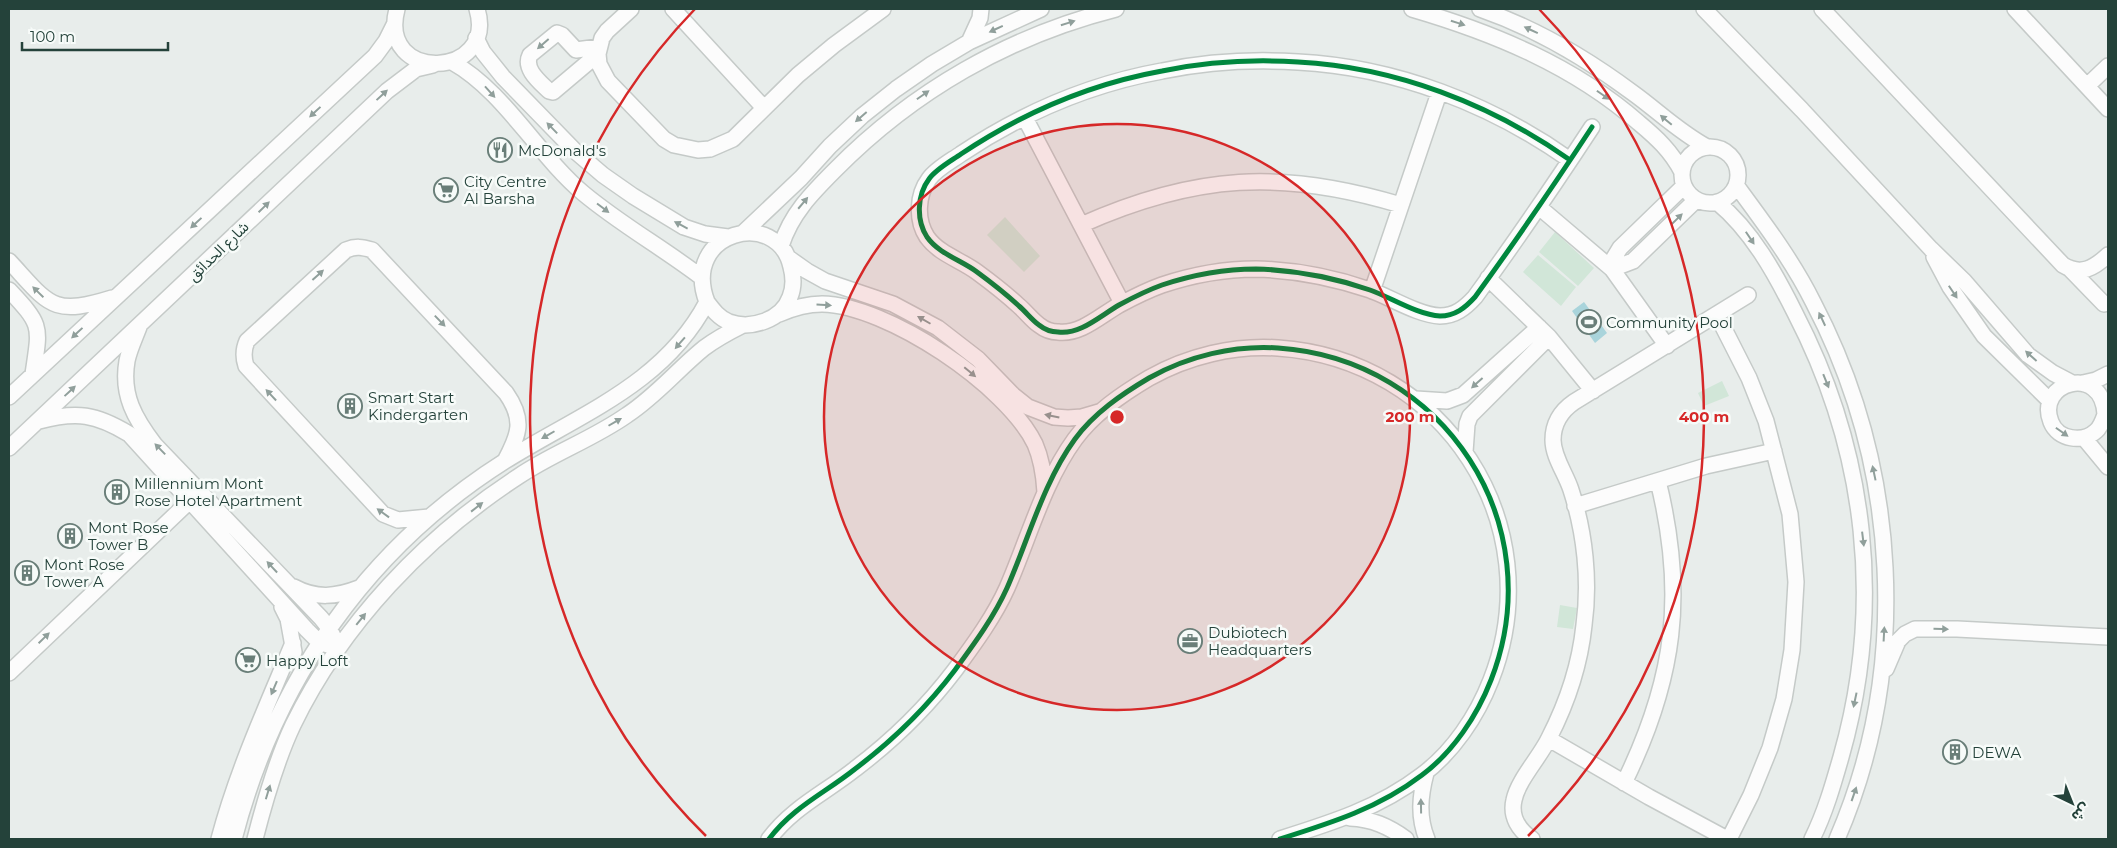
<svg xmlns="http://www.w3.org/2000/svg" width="2117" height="848" font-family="Montserrat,'Noto Sans Arabic',sans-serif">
<rect width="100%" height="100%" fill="#e8edeb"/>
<path fill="#d1e6d8" d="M1005 217 1040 256 1024 272 987 235Z
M1555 232 1594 268 1578 286 1539 252Z
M1538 255 1576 287 1561 306 1523 272Z
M1722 381 1729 396 1704 406 1698 393Z
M1560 605 1577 608 1573 629 1557 627Z"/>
<path fill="#a9d4db" d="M1584 302 1607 333 1595 343 1572 311Z"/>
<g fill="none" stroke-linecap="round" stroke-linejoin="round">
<defs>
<path id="minor" d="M397 9C377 84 498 79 477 9
M631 9 607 31 602 38 598 54 599 64 608 81 664 139 674 145 698 150 710 149 733 139 798 75 834 45 883 9
M673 9 764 108
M1412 9C1494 33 1574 66 1639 123 1657 138 1671 151 1682 172
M1480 9C1535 28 1586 58 1633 93 1658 111 1679 132 1707 147
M1704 9 1802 110 1931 249 1964 281 2028 355 2053 373 2072 383
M1822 9 2063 265C2081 276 2094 268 2108 255
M2015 9 2108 109
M476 38 483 52 503 77 575 151 603 175 633 196 684 227 705 234 728 237
M969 42 980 18 981 9
M598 54 553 92 549 91C540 82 523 69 530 55L557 33 562 35 576 50 599 47
M452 62C504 91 537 154 583 193 620 224 663 248 701 277
M2087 86 2108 66
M1025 118 1122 303
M1682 175a28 28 0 1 1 56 0a28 28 0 1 1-56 0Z
M1570 160C1491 104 1395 67 1298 62 1252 59 1206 62 1162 71 1090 84 1021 114 961 154 951 161 936 169 929 179 917 195 916 220 927 237 939 254 961 260 977 272 992 283 1006 294 1019 306 1026 312 1032 320 1039 325 1044 329 1051 332 1058 332 1080 335 1100 316 1119 305 1132 298 1148 290 1162 285 1192 275 1225 269 1256 269 1296 270 1332 277 1370 290 1390 297 1418 315 1440 316 1455 316 1465 308 1475 297 1515 242 1554 185 1592 127
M1736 185C1764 223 1792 260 1813 302 1899 466 1911 668 1837 839
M1717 202C1752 231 1775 273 1795 313 1867 452 1884 606 1841 757 1833 785 1825 813 1812 839
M1539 207 1612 269 1667 346
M1081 225C1195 174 1282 169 1401 205
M743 233 801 178 830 146 862 116 896 89 932 64 969 42 1041 9
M781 246C791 214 812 193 835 170 913 91 1009 36 1116 9
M1934 257 1950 287 1984 336 2050 401
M790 259 807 271 825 281 893 304 938 328 978 359 1013 395 1028 407 1054 417 1068 418 1082 417 1099 412
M9 261C49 304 51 317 112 298
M1609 266 1620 248 1684 186
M1612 269 1633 261 1696 200
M2070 269 2104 304
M1488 278 1549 337 1593 391
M9 290C43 326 40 326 33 374
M1372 291 1439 93
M779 314C793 308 807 304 822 304 887 305 1007 386 1035 444 1042 460 1044 475 1045 492
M1717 315 1749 378 1766 421 1790 514 1796 582 1792 650 1784 699 1770 748 1751 795 1729 839
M139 327C135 338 129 350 127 361 121 395 135 419 155 445L321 618 329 628 333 636
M2083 383 2096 380 2108 374
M9 397 375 56 386 41 394 25
M1416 399 1447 401 1463 395 1539 327
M2105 414C2102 363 2035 382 2051 422 2058 440 2083 443 2096 431 2103 425 2104 415 2108 407
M39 421C77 411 96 414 129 434L307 630 320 643 328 645
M2084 438 2108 467
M9 448 387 91 416 69 433 65
M1465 452 1467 424 1470 416 1549 337
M1575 506 1706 466 1774 451
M429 517 398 520 383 514 246 366C243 357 243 350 247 341L346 250C356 246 362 247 372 250L506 393C525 420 519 435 505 461
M294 587C316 599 336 597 359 588
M282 607 288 619 294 652
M1886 669 1898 641 1905 634 1915 629H1957L2108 637
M9 673 196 495
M1549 739 1649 797 1727 839
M1426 773C1420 796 1418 817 1427 839
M1624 783C1675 679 1686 594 1658 481
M1350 818C1372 819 1388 826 1406 839
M219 839C237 771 266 708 293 643
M234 839C275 681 366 549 505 461 580 414 664 384 707 302 680 231 778 207 791 267 794 278 794 287 790 297 782 320 751 330 729 322 719 318 713 310 707 302
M255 839C265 800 276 761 293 725 342 624 425 537 519 476 553 453 593 439 627 415 656 396 677 370 704 348 716 339 729 332 743 325
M769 839C793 807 825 793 855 769 892 741 927 707 955 670 974 644 994 617 1007 588 1029 538 1043 483 1075 439 1094 413 1122 394 1149 378 1188 356 1234 345 1278 348 1444 359 1552 524 1491 680 1477 716 1453 752 1422 775 1379 808 1331 823 1280 839
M1532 839C1519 830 1510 817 1514 800 1518 780 1540 757 1549 738 1567 703 1580 664 1584 625 1590 581 1585 533 1571 490 1566 474 1553 457 1553 440 1553 423 1561 411 1574 402L1748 295"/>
</defs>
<use href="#minor" stroke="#c5cac8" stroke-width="18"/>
<use href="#minor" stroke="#fcfcfc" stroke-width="15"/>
<defs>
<path id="cycleway" d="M1570 160C1491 104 1395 67 1298 62 1252 59 1206 62 1162 71 1090 84 1021 114 961 154 951 161 936 169 929 179 917 195 916 220 927 237 939 254 961 260 977 272 992 283 1006 294 1019 306 1026 312 1032 320 1039 325 1044 329 1051 332 1058 332 1080 335 1100 316 1119 305 1132 298 1148 290 1162 285 1192 275 1225 269 1256 269 1296 270 1332 277 1370 290 1390 297 1418 315 1440 316 1455 316 1465 308 1475 297 1515 242 1554 185 1592 127
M769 839C793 807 825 793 855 769 892 741 927 707 955 670 974 644 994 617 1007 588 1029 538 1043 483 1075 439 1094 413 1122 394 1149 378 1188 356 1234 345 1278 348 1444 359 1552 524 1491 680 1477 716 1453 752 1422 775 1379 808 1331 823 1280 839"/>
</defs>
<use href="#cycleway" stroke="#f7fbf9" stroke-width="8"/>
<use href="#cycleway" stroke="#00873e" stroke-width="5"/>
</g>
<defs><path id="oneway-solid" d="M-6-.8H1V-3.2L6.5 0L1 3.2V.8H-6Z" transform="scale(1.25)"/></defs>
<g fill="#909f9b">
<use href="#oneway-solid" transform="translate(1068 23) rotate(-18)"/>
<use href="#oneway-solid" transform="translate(1458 23) rotate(18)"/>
<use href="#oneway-solid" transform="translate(996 29) rotate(155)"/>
<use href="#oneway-solid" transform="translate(1531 30) rotate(-155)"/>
<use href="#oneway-solid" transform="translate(543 44) rotate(139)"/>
<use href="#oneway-solid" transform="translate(490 92) rotate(48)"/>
<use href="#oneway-solid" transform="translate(382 95) rotate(-43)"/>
<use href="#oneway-solid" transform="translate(923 95) rotate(-35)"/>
<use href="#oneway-solid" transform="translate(1603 95) rotate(35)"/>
<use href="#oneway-solid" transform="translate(315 112) rotate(137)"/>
<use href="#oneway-solid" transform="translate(861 117) rotate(139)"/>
<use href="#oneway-solid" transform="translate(1666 120) rotate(-140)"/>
<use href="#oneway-solid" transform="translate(552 128) rotate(-134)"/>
<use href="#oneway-solid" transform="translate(803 203) rotate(-50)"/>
<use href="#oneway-solid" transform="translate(264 207) rotate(-44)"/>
<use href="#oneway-solid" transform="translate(603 208) rotate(37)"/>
<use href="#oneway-solid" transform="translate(1677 219) rotate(-44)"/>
<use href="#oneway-solid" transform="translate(196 223) rotate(137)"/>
<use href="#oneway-solid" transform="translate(681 225) rotate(-152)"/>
<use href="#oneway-solid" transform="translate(1750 238) rotate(56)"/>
<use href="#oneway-solid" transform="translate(318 275) rotate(-42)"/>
<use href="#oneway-solid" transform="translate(38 292) rotate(-136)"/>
<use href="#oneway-solid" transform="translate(1953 292) rotate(56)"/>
<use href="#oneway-solid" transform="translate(824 305) rotate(3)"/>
<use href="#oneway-solid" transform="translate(1822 319) rotate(-115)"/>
<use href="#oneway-solid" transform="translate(924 320) rotate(-150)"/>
<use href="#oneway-solid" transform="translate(440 321) rotate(46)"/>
<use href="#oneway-solid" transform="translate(77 333) rotate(137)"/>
<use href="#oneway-solid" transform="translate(680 343) rotate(131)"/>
<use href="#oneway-solid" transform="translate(2031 356) rotate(-138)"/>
<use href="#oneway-solid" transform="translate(970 372) rotate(40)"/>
<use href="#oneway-solid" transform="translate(1826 381) rotate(68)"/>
<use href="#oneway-solid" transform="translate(1477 383) rotate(138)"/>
<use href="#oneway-solid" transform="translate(70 391) rotate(-43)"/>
<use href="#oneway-solid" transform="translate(271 395) rotate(-133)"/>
<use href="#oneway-solid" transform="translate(1052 416) rotate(-168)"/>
<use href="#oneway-solid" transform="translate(615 422) rotate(-30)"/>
<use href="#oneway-solid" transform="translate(2062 432) rotate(35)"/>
<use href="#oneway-solid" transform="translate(548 435) rotate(150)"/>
<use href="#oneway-solid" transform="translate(160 449) rotate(-134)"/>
<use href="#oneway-solid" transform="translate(1874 473) rotate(-102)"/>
<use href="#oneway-solid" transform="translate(477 507) rotate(-38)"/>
<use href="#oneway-solid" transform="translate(383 513) rotate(-144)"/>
<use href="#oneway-solid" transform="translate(1863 539) rotate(83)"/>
<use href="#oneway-solid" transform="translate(272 567) rotate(-133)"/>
<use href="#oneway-solid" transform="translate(361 619) rotate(-51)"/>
<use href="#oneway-solid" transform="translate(1941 629) rotate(1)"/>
<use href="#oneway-solid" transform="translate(1884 634) rotate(-87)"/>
<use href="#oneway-solid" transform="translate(44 638) rotate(-44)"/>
<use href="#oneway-solid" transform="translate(274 688) rotate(113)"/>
<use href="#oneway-solid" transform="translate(1855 700) rotate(102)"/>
<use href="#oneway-solid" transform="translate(268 792) rotate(-73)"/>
<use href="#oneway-solid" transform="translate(1854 794) rotate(-71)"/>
<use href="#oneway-solid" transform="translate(1421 806) rotate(-91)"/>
</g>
<circle cx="1117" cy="417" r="293" fill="#d62828" fill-opacity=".12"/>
<g fill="none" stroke="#d62828" stroke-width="2.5">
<circle cx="1117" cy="417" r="293"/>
<path d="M706 836A587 587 0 0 1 695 9M1539 9A587 587 0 0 1 1528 836"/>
</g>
<defs>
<symbol id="restaurant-ring" viewBox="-11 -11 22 22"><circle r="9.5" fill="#f7fbf9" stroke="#697e78" stroke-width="1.5"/><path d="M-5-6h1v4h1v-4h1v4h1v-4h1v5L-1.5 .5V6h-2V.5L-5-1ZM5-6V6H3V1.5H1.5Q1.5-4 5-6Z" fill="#697e78"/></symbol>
<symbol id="supermarket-ring" viewBox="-11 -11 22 22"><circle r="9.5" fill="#f7fbf9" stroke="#697e78" stroke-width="1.5"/><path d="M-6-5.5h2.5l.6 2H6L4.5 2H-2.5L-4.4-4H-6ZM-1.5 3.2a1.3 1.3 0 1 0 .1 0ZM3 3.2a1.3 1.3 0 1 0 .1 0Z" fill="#697e78"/></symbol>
<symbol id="stadium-ring" viewBox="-11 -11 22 22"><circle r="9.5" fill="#f7fbf9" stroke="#697e78" stroke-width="1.5"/><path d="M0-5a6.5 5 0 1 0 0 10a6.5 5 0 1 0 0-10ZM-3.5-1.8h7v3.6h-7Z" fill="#697e78"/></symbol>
<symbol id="building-ring" viewBox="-11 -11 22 22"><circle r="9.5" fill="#f7fbf9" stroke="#697e78" stroke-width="1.5"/><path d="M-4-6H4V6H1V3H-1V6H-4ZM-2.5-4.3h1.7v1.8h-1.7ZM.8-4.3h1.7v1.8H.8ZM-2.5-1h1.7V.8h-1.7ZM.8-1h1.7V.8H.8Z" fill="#697e78"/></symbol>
<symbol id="office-ring" viewBox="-11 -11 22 22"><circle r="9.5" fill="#f7fbf9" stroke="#697e78" stroke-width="1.5"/><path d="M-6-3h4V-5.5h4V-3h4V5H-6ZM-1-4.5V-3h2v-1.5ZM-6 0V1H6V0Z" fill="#697e78"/></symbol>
</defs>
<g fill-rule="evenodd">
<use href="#restaurant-ring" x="486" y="136" width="28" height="28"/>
<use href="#supermarket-ring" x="432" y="176" width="28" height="28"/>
<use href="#stadium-ring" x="1575" y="308" width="28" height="28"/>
<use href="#building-ring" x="336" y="392" width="28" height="28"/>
<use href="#building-ring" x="103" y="478" width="28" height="28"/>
<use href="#building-ring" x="56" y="522" width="28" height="28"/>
<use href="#building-ring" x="13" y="559" width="28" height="28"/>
<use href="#office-ring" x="1176" y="627" width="28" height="28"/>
<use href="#supermarket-ring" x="234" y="646" width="28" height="28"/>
<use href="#building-ring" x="1941" y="738" width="28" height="28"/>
</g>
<g text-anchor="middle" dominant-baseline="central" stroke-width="5" stroke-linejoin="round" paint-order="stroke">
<g font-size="15" fill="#24423a" stroke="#f7fbf9" text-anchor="start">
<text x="518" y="150">McDonald's</text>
<text x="464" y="181">City Centre<tspan x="464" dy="17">Al Barsha</tspan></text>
<text x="1606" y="322">Community Pool</text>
<text x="368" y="397">Smart Start<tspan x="368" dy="17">Kindergarten</tspan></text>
<text x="134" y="483">Millennium Mont<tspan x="134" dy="17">Rose Hotel Apartment</tspan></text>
<text x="88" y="527">Mont Rose<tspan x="88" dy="17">Tower B</tspan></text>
<text x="44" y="564">Mont Rose<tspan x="44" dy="17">Tower A</tspan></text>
<text x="1208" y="632">Dubiotech<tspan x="1208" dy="17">Headquarters</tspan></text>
<text x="266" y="660">Happy Loft</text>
<text x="1972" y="752">DEWA</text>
</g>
<g font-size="15" fill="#24423a" stroke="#f7fbf9">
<text transform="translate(218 251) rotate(-44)">شارع الحدائق</text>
</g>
</g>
<circle cx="1117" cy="417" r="8" fill="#d62828" stroke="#f7fbf9" stroke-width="2.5"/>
<g font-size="15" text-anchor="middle" font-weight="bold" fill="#d62828" stroke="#f7fbf9" stroke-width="5" stroke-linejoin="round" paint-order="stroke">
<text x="1410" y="422">200 m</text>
<text x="1704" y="422">400 m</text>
</g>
<rect width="2117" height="848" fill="none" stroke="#24423a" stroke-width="20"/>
<g transform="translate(2072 803) rotate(137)" stroke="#f7fbf9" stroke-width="4" paint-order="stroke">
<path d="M0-4L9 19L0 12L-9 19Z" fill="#24423a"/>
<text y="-8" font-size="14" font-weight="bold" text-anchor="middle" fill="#24423a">ش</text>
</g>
<path d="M22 42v8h146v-8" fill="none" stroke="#24423a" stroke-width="2.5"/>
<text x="30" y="42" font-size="15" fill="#24423a" stroke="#f7fbf9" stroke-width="4" paint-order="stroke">100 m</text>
</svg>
